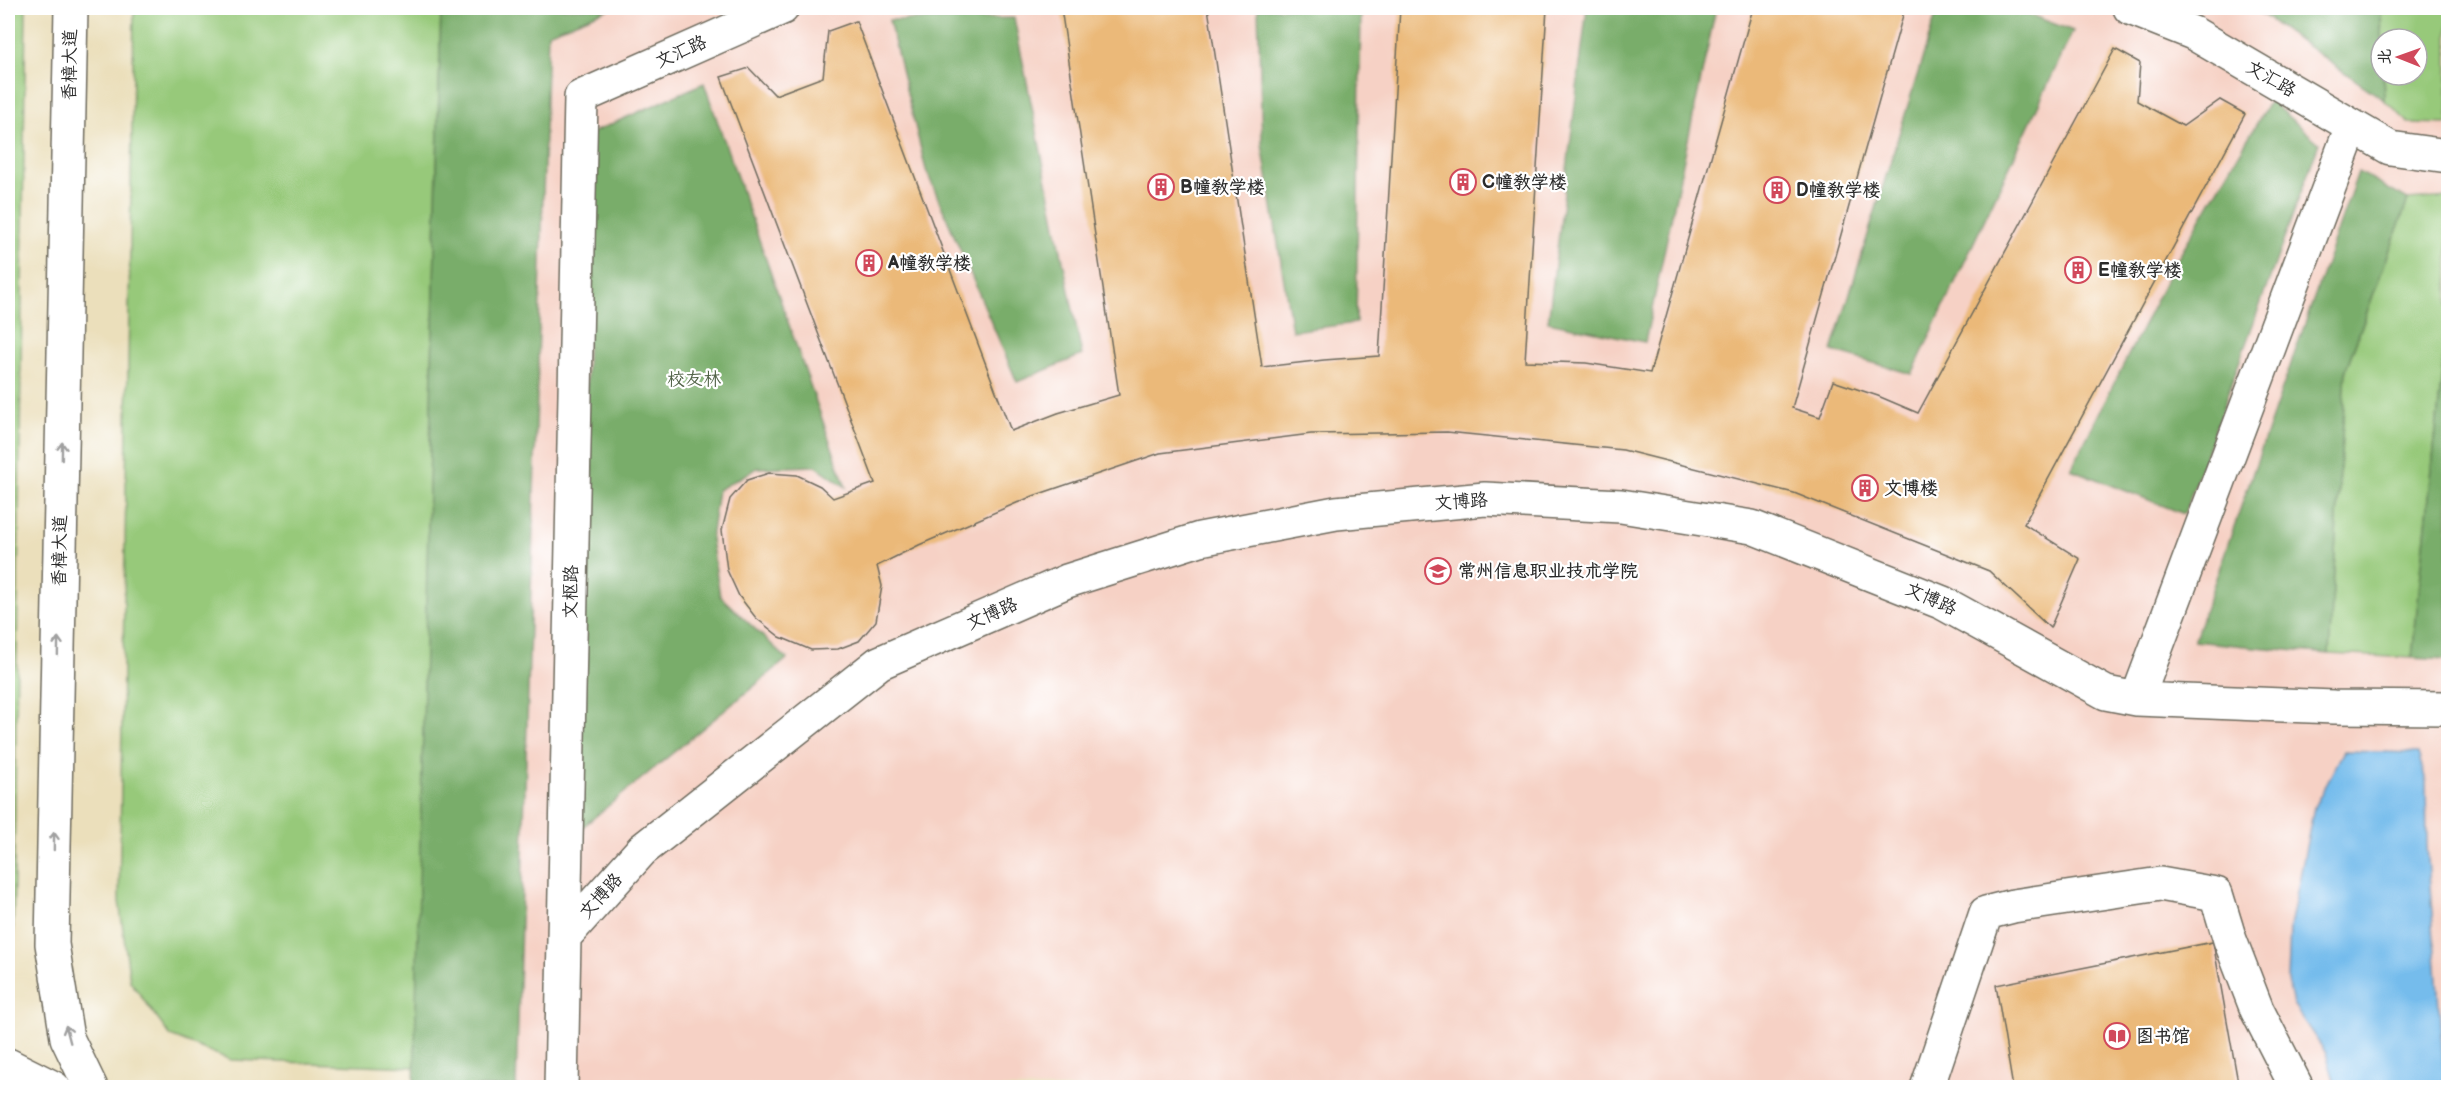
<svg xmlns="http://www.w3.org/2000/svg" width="2456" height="1095" font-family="'Balsamiq Sans','LXGW WenKai TC',sans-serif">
<rect width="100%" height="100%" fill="#fff"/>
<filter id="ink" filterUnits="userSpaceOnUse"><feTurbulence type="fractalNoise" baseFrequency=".0167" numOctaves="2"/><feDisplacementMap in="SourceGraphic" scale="12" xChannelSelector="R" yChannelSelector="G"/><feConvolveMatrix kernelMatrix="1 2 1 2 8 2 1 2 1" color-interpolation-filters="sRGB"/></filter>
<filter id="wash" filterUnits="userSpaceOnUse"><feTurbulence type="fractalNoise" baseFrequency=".008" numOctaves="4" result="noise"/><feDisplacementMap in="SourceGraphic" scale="24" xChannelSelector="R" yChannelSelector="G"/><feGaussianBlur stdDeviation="1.35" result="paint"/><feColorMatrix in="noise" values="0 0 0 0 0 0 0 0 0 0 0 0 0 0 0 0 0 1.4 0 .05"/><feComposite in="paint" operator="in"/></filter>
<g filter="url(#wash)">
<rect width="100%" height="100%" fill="#ebdfbb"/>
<path fill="#f6d1c5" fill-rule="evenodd" d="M441 8H2448V1087L414 1088ZM2381 39H2417V75H2381Z"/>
<path fill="#97c97a" stroke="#617a52" stroke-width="1.5" d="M8 8H26L13 943 8 949Z
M134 8H441L415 1067 231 1060 170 1036 130 981 119 901Z
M2381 8H2448V124L2409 123 2384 100 2383 75H2417V39H2382Z
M2448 197V317L2412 658 2329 654 2346 369 2408 200Z"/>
<path fill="#79ad6a" stroke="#526c4a" stroke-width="1.5" d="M441 8H611L548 33 516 1087H414Z
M1258 8H1361L1356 323 1292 331 1262 144Z
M1587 8H1716L1645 342 1548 322Z
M1938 8H2012L2073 31 1912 374 1832 351Z
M2253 8H2381V75H2383L2384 100Z
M1014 18 1082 355 1017 382 926 170 889 20Z
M704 83 846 487 816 466 757 468 718 490 711 539 720 596 787 659 579 830 591 133Z
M2270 101 2319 143 2184 514 2071 469 2173 266Z
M2358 172 2408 200 2346 369 2329 654 2194 641Z
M2448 317V660L2412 658Z"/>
<path fill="#75bcec" stroke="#50748c" stroke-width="1.5" d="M2344 751 2418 753 2426 781 2427 846 2445 1087H2336L2326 1053 2293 1005 2288 981 2290 927 2314 807Z"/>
<g id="blocks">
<path fill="#ebb979" d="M1061 8H1208L1262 367 1324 360 1379 356 1400 8H1547L1525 361 1586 363 1650 373 1753 8H1905L1792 408 1820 417 1833 381 1878 396 1918 413 2115 49 2140 63 2137 101 2183 126 2220 100 2245 114 2024 524 2080 559 2050 628 1989 571 1794 493 1623 450 1447 432 1311 434 1160 453 1033 496 919 545 877 566 882 586 876 621 859 641 838 649 811 650 780 637 756 618 739 596 727 570 722 530 730 499 747 480 769 473 797 475 820 486 833 498 875 483 721 77 749 68 775 95 823 77 828 31 856 21 1011 431 1058 413 1119 395Z
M2213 942 2239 1088H2013L1996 985Z"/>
</g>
</g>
<g filter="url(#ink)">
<use href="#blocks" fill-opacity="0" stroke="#6e6a5d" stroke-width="1.5"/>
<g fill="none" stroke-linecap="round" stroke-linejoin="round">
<defs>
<path id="minor" d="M71 8 52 944 67 1038 91 1088
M2130 8 2193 33 2390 148 2448 156
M2137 699 2352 126
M564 937 642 850 879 663 1067 581 1200 539 1336 513 1485 499 1621 506 1752 527 1943 603 2106 693 2137 699 2334 707 2448 708
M8 1065 54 1088
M561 1088 581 97 782 8
M1927 1088 1986 913 2013 906 2160 884 2216 894 2230 940 2257 1010 2297 1088"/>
</defs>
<use href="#minor" stroke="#6e6a5d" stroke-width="36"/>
<use href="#minor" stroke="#fff" stroke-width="33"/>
</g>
<defs><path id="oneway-shaft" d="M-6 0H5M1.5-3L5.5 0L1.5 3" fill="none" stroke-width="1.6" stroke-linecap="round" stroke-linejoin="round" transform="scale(1.5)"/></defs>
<g stroke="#a0a0a0">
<use href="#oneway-shaft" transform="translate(62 451) rotate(-89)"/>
<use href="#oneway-shaft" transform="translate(58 646) rotate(-89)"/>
<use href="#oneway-shaft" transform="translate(54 841) rotate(-89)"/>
<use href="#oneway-shaft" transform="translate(68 1034) rotate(-105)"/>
</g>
</g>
<defs>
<symbol id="building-ring" viewBox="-11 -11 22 22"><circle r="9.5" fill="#fff" stroke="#d1495b" stroke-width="1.5"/><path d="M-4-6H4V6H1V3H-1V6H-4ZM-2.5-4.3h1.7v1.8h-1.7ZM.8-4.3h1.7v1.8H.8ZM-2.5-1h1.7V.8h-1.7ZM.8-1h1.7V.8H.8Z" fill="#d1495b"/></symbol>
<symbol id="university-ring" viewBox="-11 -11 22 22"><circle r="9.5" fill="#fff" stroke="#d1495b" stroke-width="1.5"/><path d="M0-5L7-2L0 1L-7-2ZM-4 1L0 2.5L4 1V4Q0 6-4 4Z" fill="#d1495b"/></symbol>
<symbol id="library-ring" viewBox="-11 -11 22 22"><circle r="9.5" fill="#fff" stroke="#d1495b" stroke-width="1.5"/><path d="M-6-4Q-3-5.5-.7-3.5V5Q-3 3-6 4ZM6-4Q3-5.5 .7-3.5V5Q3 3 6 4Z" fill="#d1495b"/></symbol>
</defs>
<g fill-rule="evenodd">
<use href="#building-ring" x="1448" y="167" width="30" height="30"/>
<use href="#building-ring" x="1146" y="172" width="30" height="30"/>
<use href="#building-ring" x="1762" y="175" width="30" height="30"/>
<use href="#building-ring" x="854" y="248" width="30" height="30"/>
<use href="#building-ring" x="2063" y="255" width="30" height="30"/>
<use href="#building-ring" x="1850" y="473" width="30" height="30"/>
<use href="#university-ring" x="1423" y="556" width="30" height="30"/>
<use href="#library-ring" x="2102" y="1021" width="30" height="30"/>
</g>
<g text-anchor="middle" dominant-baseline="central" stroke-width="4.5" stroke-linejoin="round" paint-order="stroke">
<g font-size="18" fill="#2b2b2b" stroke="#fff">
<text transform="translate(681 52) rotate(-24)">文汇路</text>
<text transform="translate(70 65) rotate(-89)">香樟大道</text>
<text transform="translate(2271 79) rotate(30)">文汇路</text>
<text transform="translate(1461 502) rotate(-4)">文博路</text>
<text transform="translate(60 551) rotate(-89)">香樟大道</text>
<text transform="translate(571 592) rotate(-89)">文枢路</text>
<text transform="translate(1931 599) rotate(24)">文博路</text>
<text transform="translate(992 614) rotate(-24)">文博路</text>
<text transform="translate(601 896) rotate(-48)">文博路</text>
</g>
<g font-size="18" font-weight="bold" fill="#2b2b2b" stroke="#fff" text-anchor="start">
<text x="1482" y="182">C幢教学楼</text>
<text x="1180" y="187">B幢教学楼</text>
<text x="1796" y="190">D幢教学楼</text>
<text x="888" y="263">A幢教学楼</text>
<text x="2098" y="270">E幢教学楼</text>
<text x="1884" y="488">文博楼</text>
<text x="1458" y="571">常州信息职业技术学院</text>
<text x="2136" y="1036">图书馆</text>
</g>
<g font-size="18" fill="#516247" stroke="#fff">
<text x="694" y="379">校友林</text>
</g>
</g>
<rect width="2456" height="1095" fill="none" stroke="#fff" stroke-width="30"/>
<g transform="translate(2399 57) rotate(271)"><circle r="28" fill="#ffffff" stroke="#aaaaaa" stroke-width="1.5"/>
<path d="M0-4.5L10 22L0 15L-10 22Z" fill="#d1495b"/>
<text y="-9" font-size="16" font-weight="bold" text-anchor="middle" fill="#2b2b2b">北</text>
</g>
</svg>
